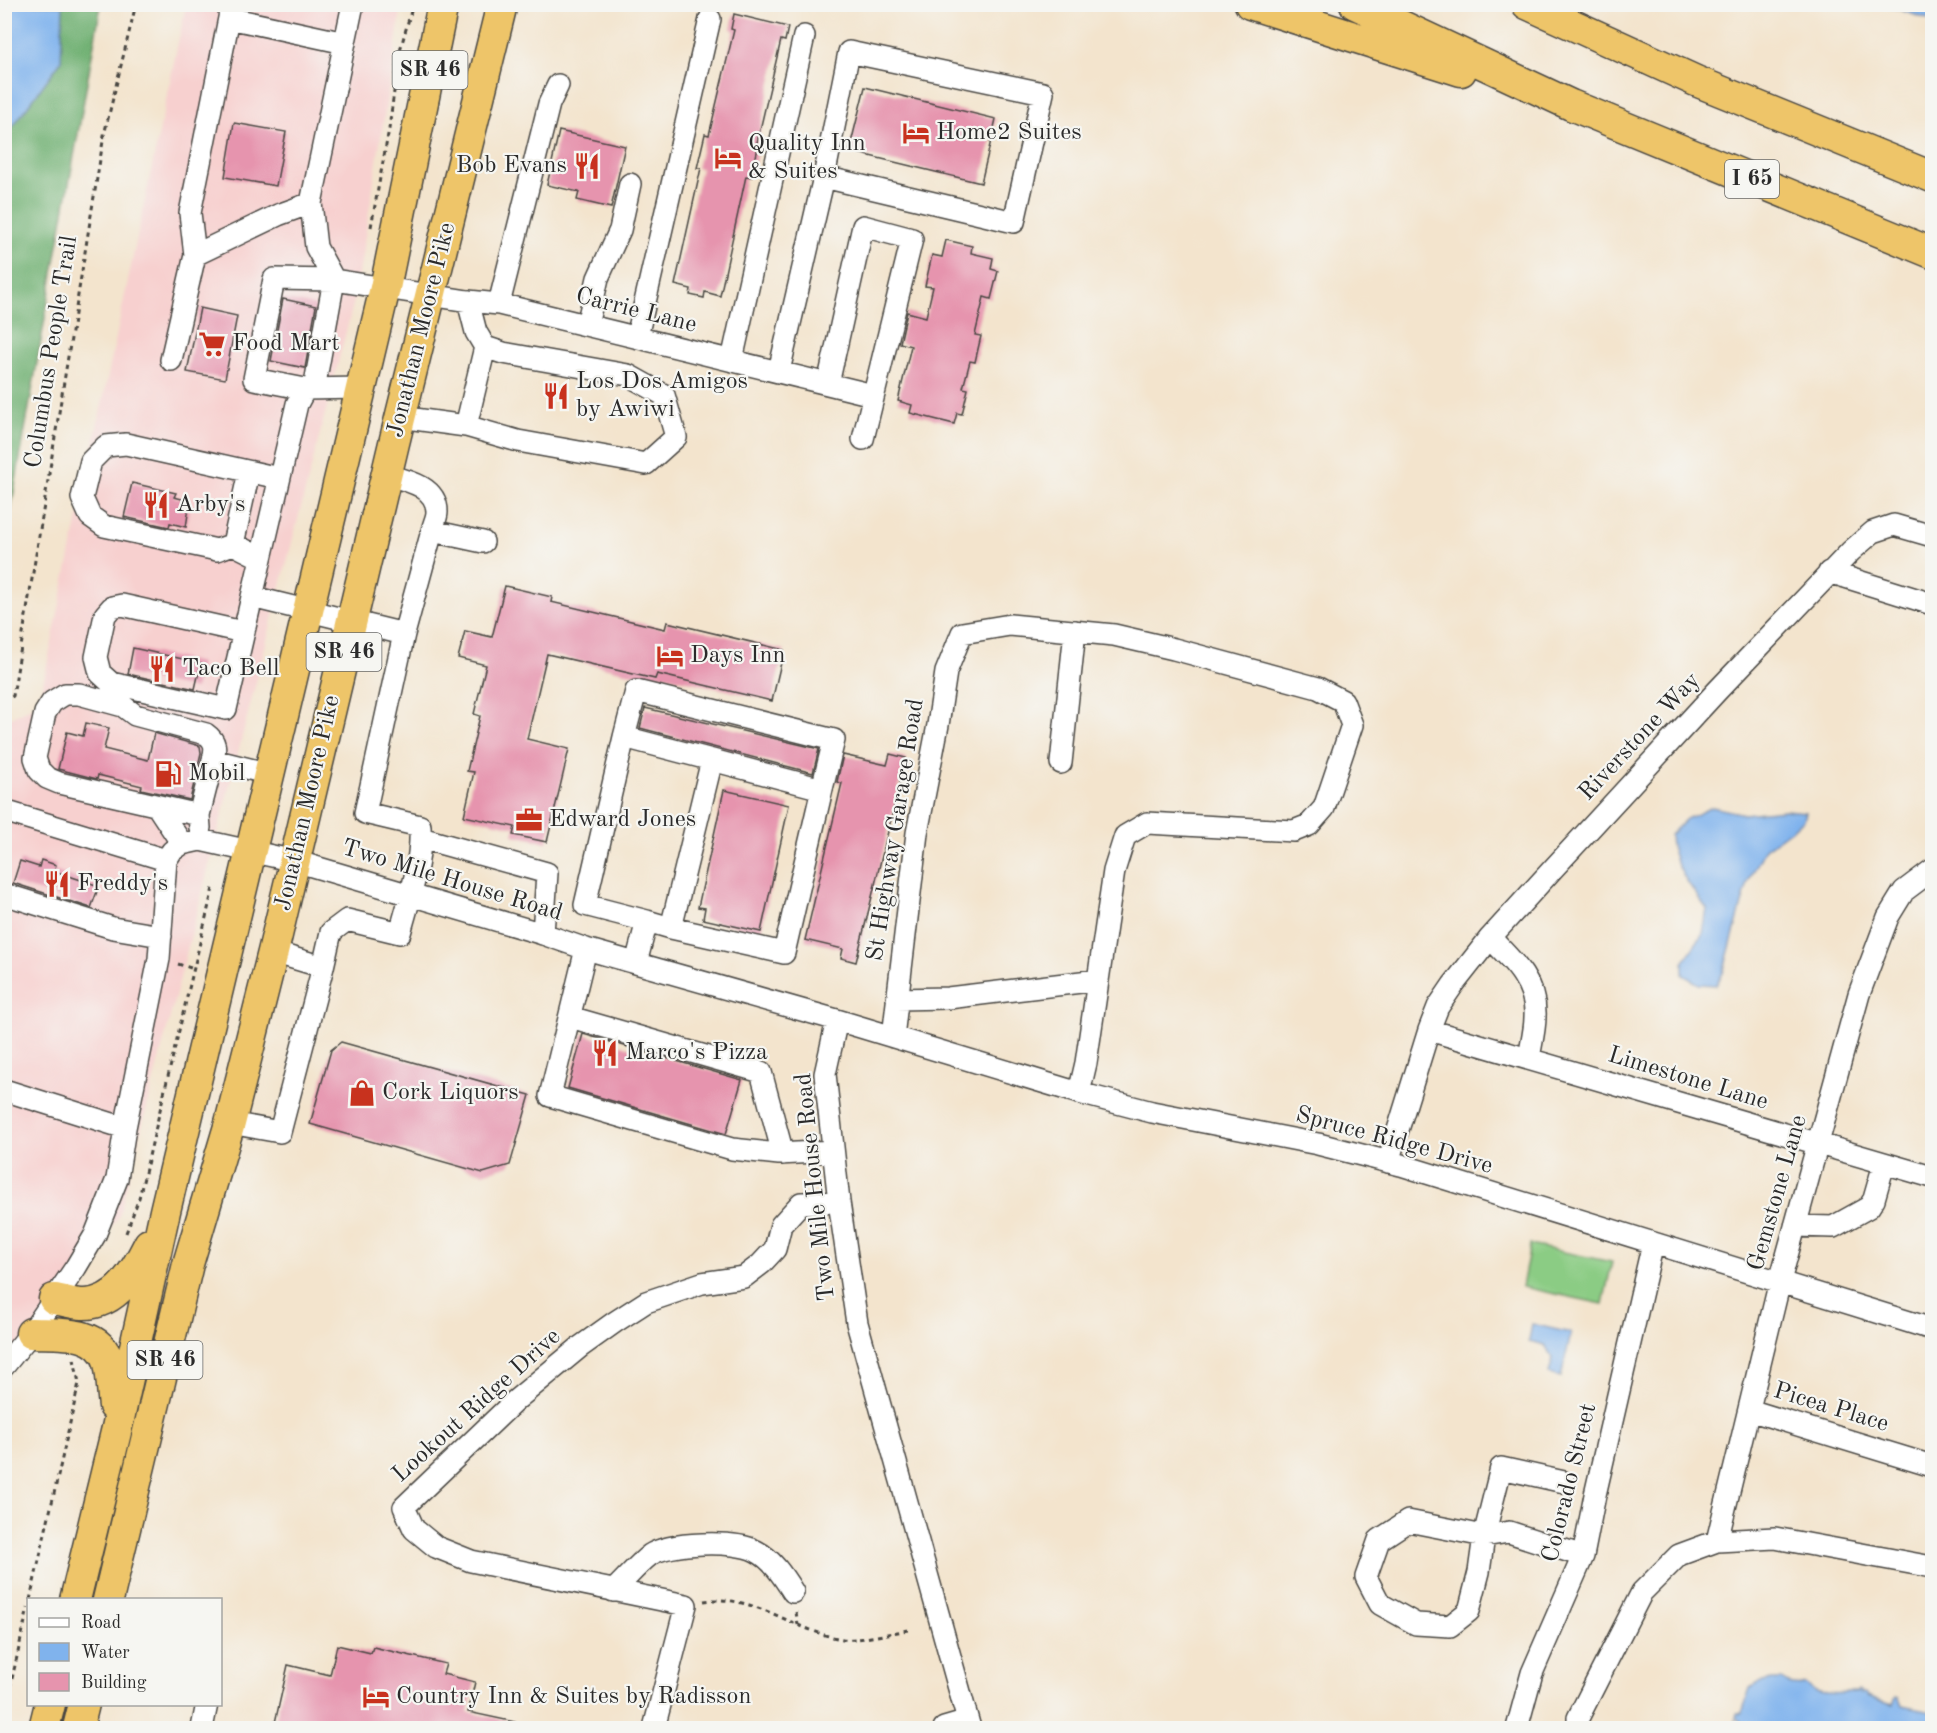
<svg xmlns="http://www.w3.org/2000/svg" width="1937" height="1733" font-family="'Old Standard TT',serif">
<rect width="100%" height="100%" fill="#f6f6f2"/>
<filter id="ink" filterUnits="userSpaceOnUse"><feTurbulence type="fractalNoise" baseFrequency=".0167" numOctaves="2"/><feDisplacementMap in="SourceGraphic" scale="12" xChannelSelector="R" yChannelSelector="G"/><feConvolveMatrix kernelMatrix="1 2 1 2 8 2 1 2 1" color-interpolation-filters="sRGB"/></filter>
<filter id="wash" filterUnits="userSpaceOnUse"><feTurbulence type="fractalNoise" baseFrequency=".008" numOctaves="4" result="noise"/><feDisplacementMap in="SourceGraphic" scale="24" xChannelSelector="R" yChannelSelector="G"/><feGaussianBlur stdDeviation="1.35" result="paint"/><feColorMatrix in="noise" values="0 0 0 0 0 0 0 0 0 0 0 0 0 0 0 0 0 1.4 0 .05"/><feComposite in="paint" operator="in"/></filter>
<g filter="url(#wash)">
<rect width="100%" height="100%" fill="#f3e4cd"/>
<path fill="#f7d0cf" d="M186 5H402L356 293 119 1216 5 1375V720L39 703Z"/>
<path fill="#8bcc84" stroke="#5b7c58" stroke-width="1.5" d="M1530 1245 1612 1262 1603 1304 1522 1287Z"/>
<path fill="#70b072" stroke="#4e6e4e" stroke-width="1.5" d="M63 5H101L5 542V137L61 61Z"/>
<path fill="#80b3ed" stroke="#566f8c" stroke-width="1.5" d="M5 4 63 5 61 61 5 137Z
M1886 5H1932V21Z
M1712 807 1744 814 1785 810 1806 812 1804 820 1765 849 1748 882 1723 973 1716 985 1699 984 1683 975V963L1703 933 1707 909C1691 888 1670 861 1670 835L1686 819Z
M1532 1324 1571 1333 1561 1377 1549 1374 1553 1358 1545 1345 1529 1341Z
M1773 1680H1782C1787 1685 1799 1687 1805 1684 1818 1698 1842 1692 1857 1693L1858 1691 1861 1692 1860 1694 1865 1693 1867 1696 1893 1704 1896 1697 1899 1698 1902 1706 1932 1712V1728H1734L1736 1721 1738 1728H1740L1741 1722 1737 1718 1738 1714 1742 1713 1750 1688 1758 1683Z"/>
<g id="blocks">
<path fill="#e694ae" d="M734 14 788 27 785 41 781 40 756 147H758L752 177 746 176 720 296 705 292 704 298 690 295 691 289 675 285 701 168H697L705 134 709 135 734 30 731 29Z
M865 87 996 119 981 183 849 151Z
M234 123 286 132 276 186 225 177Z
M559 131 625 146 611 208 577 200 579 192 547 185Z
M946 240 972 246 971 253 993 258 991 269 998 271 991 299 984 297 975 335 981 336 975 362 970 361 963 388 968 389 962 414 957 413 954 424 910 413 912 405 898 401 911 346 900 343 907 312 926 317 933 287 925 286 932 255 942 257Z
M283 299 316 306 305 368 271 361Z
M200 308 237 316 225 379 187 372Z
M132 483 176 493 174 497 190 501 186 527 170 523 169 527 124 517Z
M505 586 552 597 551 602 665 629 667 622 784 650 772 701 657 674 655 679 547 654 527 739 569 749 547 842 513 835 515 827 464 816 474 772 467 771 480 716 474 714 486 665 458 658 465 631 492 637Z
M133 648 201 663 195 689 128 674Z
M645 708 819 749 813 773 640 728Z
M86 723 109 728 104 749 148 760 154 733 200 746 201 753 190 800 141 789 142 786 98 775 97 779 58 769 67 732 83 736Z
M890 754 906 758 856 962 841 958 843 949 805 940 842 783 837 782 843 755 887 765Z
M724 790 789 805 761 932 703 919 705 908 698 907Z
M41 860 56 865 54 871 99 886 91 908 13 883 20 861 39 867Z
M583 1034 742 1080 726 1134 568 1088Z
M341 1042 530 1095 510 1165 483 1173 310 1124 331 1050Z
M337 1645 371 1653 373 1647 446 1664 443 1674 475 1682 468 1712 515 1722 514 1728H281L274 1727 288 1665 330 1675Z"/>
</g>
</g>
<g filter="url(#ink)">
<use href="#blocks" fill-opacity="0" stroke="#494743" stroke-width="1.5"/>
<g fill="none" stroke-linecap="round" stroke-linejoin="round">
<defs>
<path id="minor" d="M353 4 311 203 316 247 334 280 468 301 499 304 873 395
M231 6 229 18 345 43
M229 18 190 213 195 255 278 215 311 203
M499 304 549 104 558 85
M587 325 598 278 620 230 630 184
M637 337 710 19
M171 360 195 255
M732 360 804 36
M779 371 824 177 849 52 1043 93 1014 222 824 177
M828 384 863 226 912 239 863 439
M361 388 305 389 297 404 252 597 404 634 432 531 483 542
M305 389 254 379 274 279 334 280 314 389
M400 417 466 426 518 441 646 464 676 437 664 395 628 375 503 353 485 347 476 332 468 301
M466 426 485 347
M387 475C406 480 437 486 437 512 437 518 433 525 432 531
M233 544 249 472
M261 558 233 544 217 550 104 526 90 516 82 498 91 461 106 446 126 444 279 478
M1829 572 1932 604
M243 632 122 605 112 607 105 615 96 657 100 673 111 683 226 709 252 597
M624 737 585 905 647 921 636 963
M1061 763 1075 631
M157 806 182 844
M4 811 166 860
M199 815 59 783 47 778 39 770 35 758 45 713 52 702 65 694H79L123 706 135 715 206 734C216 741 216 748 213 760
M200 828 199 815 213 760 270 774
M421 838 547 873 543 934
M4 894 113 928 161 936
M647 921 671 928 712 760 624 737 636 691 834 740 822 789
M671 928 784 953 822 789 712 760
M1490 938C1512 960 1537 983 1535 1017 1535 1030 1531 1045 1529 1058
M586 949 550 1096 732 1149 779 1154 833 1151
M323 967 331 932 347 920 400 933C409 900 422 862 420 826L365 813 404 634
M897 999 948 998 1098 980
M570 1017 761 1072 783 1154
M837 1020 825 1074 839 1202 857 1323 970 1728
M1429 1030 1932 1177
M893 1037 917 833 938 725 946 672 962 633 1010 625 1114 635 1174 649 1318 688 1343 701 1352 725 1324 808 1309 825 1294 831 1147 823 1125 836 1114 871 1086 1063 1079 1093
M4 1090 125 1128
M230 1123 280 1132 323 967 273 952
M1388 1162 1429 1030 1438 1007 1453 985 1490 938 1551 871 1717 691 1851 551 1873 532 1894 525 1932 536
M1795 1226 1833 1227 1869 1207 1874 1199 1884 1164
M4 1366 31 1333 76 1267 95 1235 117 1179 125 1128 159 959 166 860 172 851 182 844 200 840 295 861 543 934 586 949 837 1020 1079 1093 1152 1112 1318 1144 1401 1165 1932 1329
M1749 1410 1932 1466
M1564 1482 1501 1468 1484 1536 1479 1572 1469 1611 1450 1626 1416 1624 1380 1604 1366 1577 1379 1540 1408 1521 1484 1536 1509 1532 1583 1556
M1717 1541 1780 1281 1859 994 1888 917 1904 891 1932 870
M613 1591C625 1580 637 1565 650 1555 669 1542 735 1540 756 1551 772 1559 783 1576 793 1592
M1578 1718 1642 1592 1679 1555 1717 1541 1775 1538 1932 1567
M202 1728 207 1704
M654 1728 686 1605 471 1561 436 1547 414 1529 404 1507 516 1400 580 1347 615 1322 646 1302 702 1283 744 1277 761 1264 775 1249 781 1225 801 1203 839 1202
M944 1728 968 1721
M1517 1728 1532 1673 1583 1556 1595 1495 1653 1243"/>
<path id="highway" d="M1250 4 1461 71
M1355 4 1571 105 1932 253
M1527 4 1696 81 1932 177
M54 1299C63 1300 73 1304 82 1304 117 1305 136 1270 149 1244
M31 1333C59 1334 100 1329 109 1363 112 1377 112 1392 114 1406
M75 1600 117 1428 165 1211 385 288 443 4
M108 1600 188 1264 230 1123 273 952 394 443 502 4
M44 1728 50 1704
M78 1728 84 1704"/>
</defs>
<use href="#minor" stroke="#494743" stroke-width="24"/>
<use href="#highway" stroke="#494743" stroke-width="33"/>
<path stroke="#494743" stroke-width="3" stroke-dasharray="4.5 4.5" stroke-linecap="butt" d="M371 227 389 129 399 54 413 4
M4 702 13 696 104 135 136 4
M178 964 194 969
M126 1233 139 1198 213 888
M30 1600 79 1383 74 1359
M704 1601C754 1593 795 1632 843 1639 859 1641 891 1633 908 1630
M796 1612 798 1625
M4 1714 28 1608"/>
<use href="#minor" stroke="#fff" stroke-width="21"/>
<use href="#highway" stroke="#eec569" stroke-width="30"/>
</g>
</g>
<defs>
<symbol id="hotel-bare" viewBox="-9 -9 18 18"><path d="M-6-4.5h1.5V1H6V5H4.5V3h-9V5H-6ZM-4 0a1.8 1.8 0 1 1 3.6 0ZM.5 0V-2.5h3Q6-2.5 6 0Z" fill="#c8321e" stroke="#f6f6f2" stroke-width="2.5" paint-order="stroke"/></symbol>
<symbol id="restaurant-bare" viewBox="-9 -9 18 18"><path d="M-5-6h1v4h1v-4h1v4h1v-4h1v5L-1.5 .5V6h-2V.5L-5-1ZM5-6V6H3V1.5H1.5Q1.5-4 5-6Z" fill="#c8321e" stroke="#f6f6f2" stroke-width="2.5" paint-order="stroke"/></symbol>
<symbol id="supermarket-bare" viewBox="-9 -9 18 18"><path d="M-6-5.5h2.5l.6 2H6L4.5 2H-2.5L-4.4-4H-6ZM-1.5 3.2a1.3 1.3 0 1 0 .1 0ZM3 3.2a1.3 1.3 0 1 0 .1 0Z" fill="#c8321e" stroke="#f6f6f2" stroke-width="2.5" paint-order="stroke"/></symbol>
<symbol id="fuel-bare" viewBox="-9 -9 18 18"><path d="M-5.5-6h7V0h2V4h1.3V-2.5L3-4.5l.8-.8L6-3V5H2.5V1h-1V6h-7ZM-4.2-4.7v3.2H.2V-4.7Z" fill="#c8321e" stroke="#f6f6f2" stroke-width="2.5" paint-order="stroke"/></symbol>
<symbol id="office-bare" viewBox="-9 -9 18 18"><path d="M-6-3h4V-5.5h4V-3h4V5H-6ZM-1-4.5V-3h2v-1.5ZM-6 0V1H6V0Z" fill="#c8321e" stroke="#f6f6f2" stroke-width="2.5" paint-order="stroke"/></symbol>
<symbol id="shop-bare" viewBox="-9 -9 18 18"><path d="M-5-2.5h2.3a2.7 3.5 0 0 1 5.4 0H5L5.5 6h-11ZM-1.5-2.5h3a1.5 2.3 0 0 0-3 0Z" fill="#c8321e" stroke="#f6f6f2" stroke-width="2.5" paint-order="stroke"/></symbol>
</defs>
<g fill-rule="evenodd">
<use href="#hotel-bare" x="897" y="114" width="38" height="38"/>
<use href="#hotel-bare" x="709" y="139" width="38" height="38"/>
<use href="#restaurant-bare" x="568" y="147" width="38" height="38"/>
<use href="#supermarket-bare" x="193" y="325" width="38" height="38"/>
<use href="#restaurant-bare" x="537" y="377" width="38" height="38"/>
<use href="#restaurant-bare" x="137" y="486" width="38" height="38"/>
<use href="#hotel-bare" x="651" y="637" width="38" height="38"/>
<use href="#restaurant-bare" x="143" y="650" width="38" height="38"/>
<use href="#fuel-bare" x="149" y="755" width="38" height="38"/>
<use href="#office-bare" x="510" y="801" width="38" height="38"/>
<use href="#restaurant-bare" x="38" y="865" width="38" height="38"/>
<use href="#restaurant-bare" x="586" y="1034" width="38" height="38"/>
<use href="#shop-bare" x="343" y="1074" width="38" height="38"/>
<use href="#hotel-bare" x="357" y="1678" width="38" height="38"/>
</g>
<g text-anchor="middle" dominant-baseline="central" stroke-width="4.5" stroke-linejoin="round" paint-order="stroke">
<g fill="#f6f6f2" stroke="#686867" stroke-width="1.5">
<rect x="392.5" y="51" width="75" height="38" rx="4.5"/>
<rect x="1725" y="160" width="54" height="38" rx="4.5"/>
<rect x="306.5" y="633" width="75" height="38" rx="4.5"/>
<rect x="127.5" y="1341" width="75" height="38" rx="4.5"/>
</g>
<g font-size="22" font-weight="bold" fill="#2b2b2b">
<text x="430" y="70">SR 46</text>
<text x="1752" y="179">I 65</text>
<text x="344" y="652">SR 46</text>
<text x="165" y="1360">SR 46</text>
</g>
<g font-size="24" fill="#2b2b2b" stroke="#f6f6f2" text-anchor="start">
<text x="936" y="133">Home2 Suites</text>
<text x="748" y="144">Quality Inn<tspan x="748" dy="28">&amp; Suites</tspan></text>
<text x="567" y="166" text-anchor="end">Bob Evans</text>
<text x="232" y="344">Food Mart</text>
<text x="576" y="382">Los Dos Amigos<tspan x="576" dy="28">by Awiwi</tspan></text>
<text x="176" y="505">Arby's</text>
<text x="690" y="656">Days Inn</text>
<text x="182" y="669">Taco Bell</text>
<text x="188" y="774">Mobil</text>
<text x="549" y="820">Edward Jones</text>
<text x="77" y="884">Freddy's</text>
<text x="625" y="1053">Marco's Pizza</text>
<text x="382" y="1093">Cork Liquors</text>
<text x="396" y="1697">Country Inn &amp; Suites by Radisson</text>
</g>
<g font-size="24" fill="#2b2b2b" stroke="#f6f6f2">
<text transform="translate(636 311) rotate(14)">Carrie Lane</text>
<text transform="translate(422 330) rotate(-76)">Jonathan Moore Pike</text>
<text transform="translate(52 352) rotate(-81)">Columbus People Trail</text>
<text transform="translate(1640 737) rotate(-47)">Riverstone Way</text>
<text transform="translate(308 803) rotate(-77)">Jonathan Moore Pike</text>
<text transform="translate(896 830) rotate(-81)">St Highway Garage Road</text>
<text transform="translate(452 881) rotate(17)">Two Mile House Road</text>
<text transform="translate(1688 1079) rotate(17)">Limestone Lane</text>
<text transform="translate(1394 1141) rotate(15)">Spruce Ridge Drive</text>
<text transform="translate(816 1187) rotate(-96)">Two Mile House Road</text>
<text transform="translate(1778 1193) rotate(-74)">Gemstone Lane</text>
<text transform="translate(477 1406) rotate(-42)">Lookout Ridge Drive</text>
<text transform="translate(1831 1408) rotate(17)">Picea Place</text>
<text transform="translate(1570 1483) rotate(-76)">Colorado Street</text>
</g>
</g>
<rect width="1937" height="1733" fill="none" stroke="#f6f6f2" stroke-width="24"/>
<rect x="27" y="1598" width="195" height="108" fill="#f6f6f2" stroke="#a5a5a2" stroke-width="1.5"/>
<rect x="39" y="1618" width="30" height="9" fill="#ffffff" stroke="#a5a5a2" stroke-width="1.5"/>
<text x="81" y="1628" font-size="18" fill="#2b2b2b">Road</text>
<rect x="39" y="1643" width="30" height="18" fill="#80b3ed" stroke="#a5a5a2" stroke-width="1.5"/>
<text x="81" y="1658" font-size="18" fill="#2b2b2b">Water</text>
<rect x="39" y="1673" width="30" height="18" fill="#e694ae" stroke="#a5a5a2" stroke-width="1.5"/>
<text x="81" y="1688" font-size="18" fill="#2b2b2b">Building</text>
</svg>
